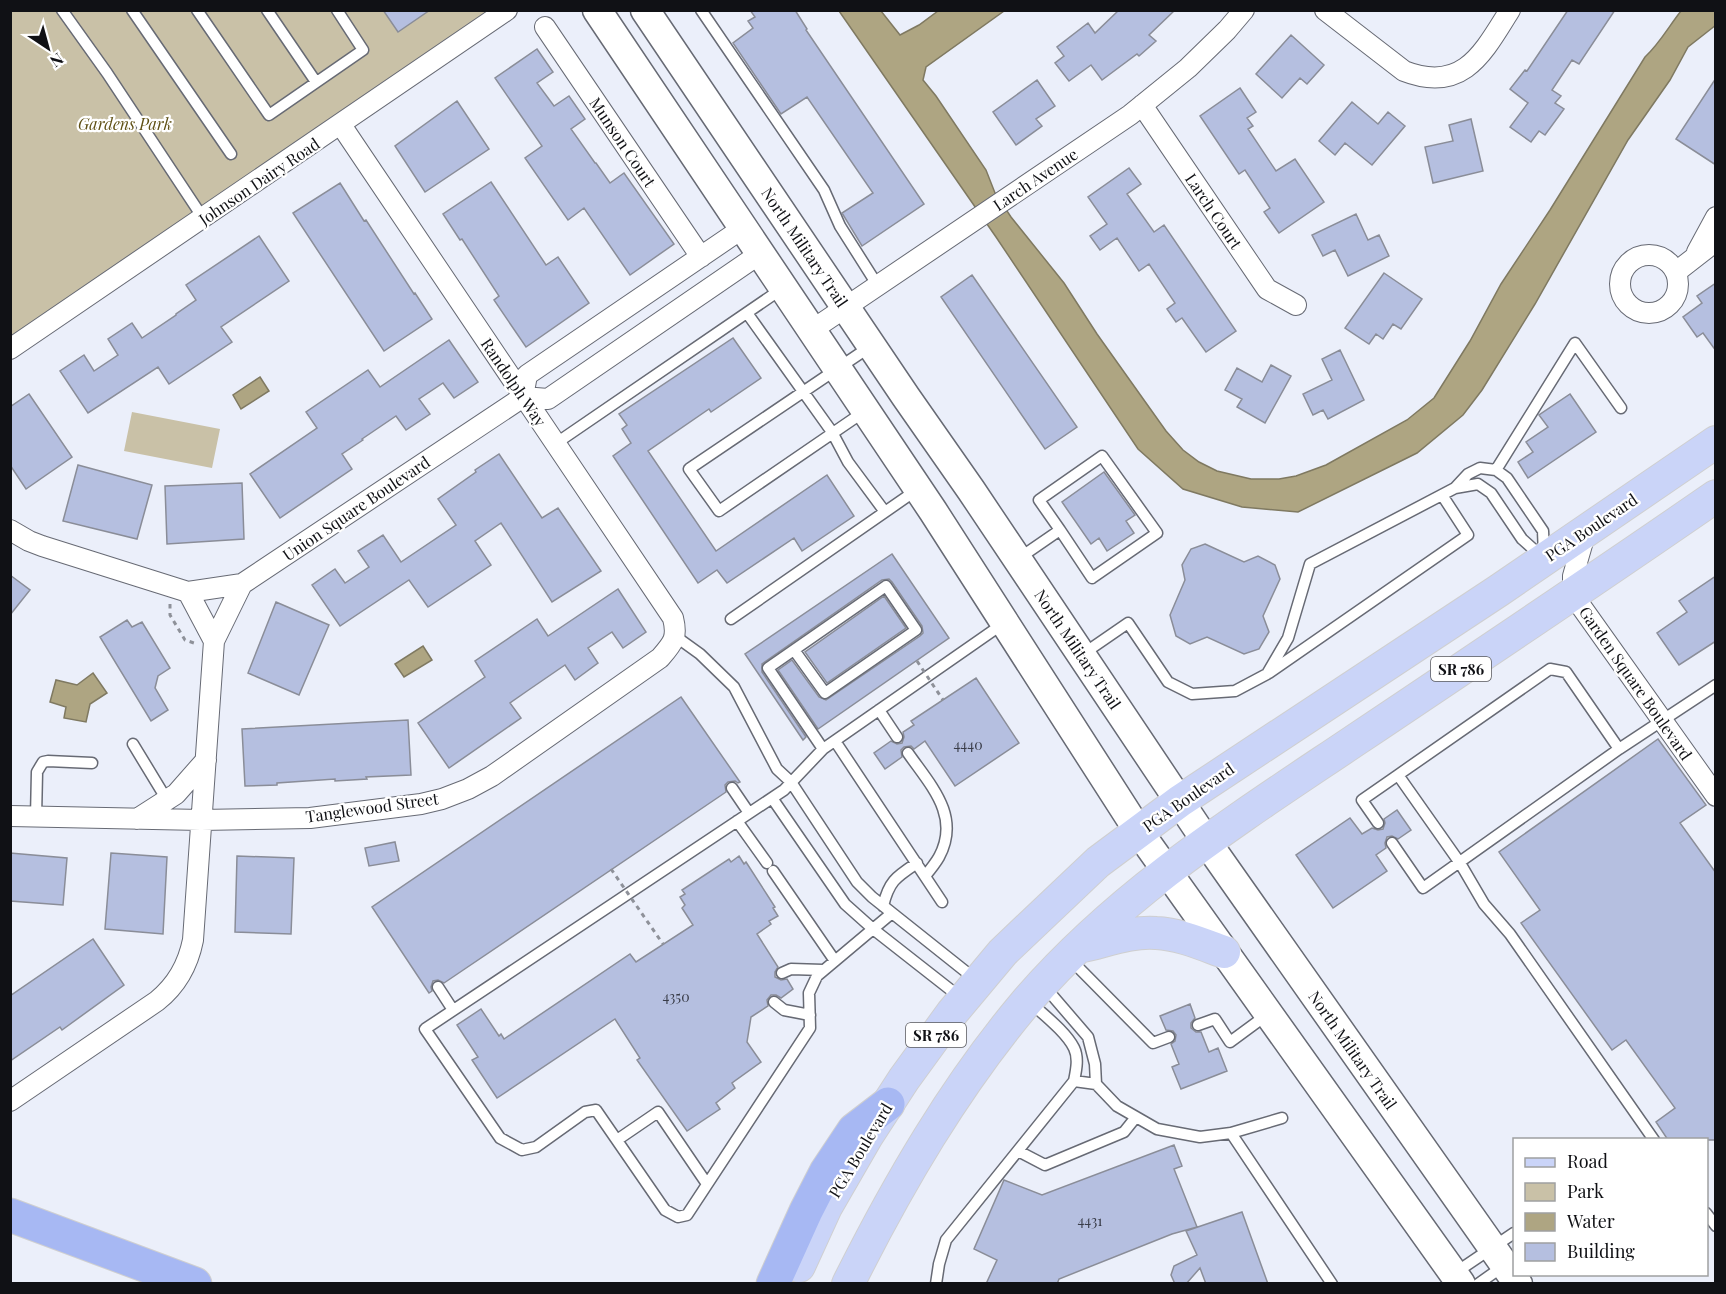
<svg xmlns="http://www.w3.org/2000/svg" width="1726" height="1294" font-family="'Playfair Display',serif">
<rect width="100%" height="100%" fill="#ebeffa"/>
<path fill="#c9c1a7" d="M11 11H490L11 337Z
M132 412 220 429 212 468 124 451Z"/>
<path fill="#aea582" stroke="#7f7961" stroke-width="1.5" d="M839 11H881L900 35 919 25 938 11H1004L926 67 923 80 936 96 986 170 995 193 1011 217 1064 283 1097 334 1166 431 1183 450 1199 462 1217 471 1251 479H1279L1296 476 1326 465 1407 420 1434 398 1470 341 1501 284 1550 210 1645 57C1660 43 1669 26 1681 11H1715L1716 25 1688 47 1670 80 1628 140 1535 304 1482 390 1463 415 1417 453 1298 512 1242 507 1183 489 1138 449 996 237Z
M260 377 269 391 241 409 233 395Z
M423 646 432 660 404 677 395 664Z
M93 673 107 693 90 704 86 722 64 718 66 707 50 702 56 680 77 685Z"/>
<path fill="#b5bfe0" stroke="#8a8d98" stroke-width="1.5" d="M383 10H430L398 32Z
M750 10H795L807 29 806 30 924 204 862 246 842 213 873 193 807 97 781 114 733 43 753 28 748 21 755 17Z
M1119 10H1175L1149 35 1156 41 1139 56 1137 54 1102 80 1091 65 1069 81 1055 63 1064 56 1057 47 1088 23 1095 33Z
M1568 10H1615L1579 64 1572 60 1552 90 1561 96 1555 103 1564 109 1545 135 1539 131 1531 142 1510 127 1528 103 1510 89 1525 70 1527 71Z
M1291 35 1324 65 1307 84 1300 78 1282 98 1256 74Z
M537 49 553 72 537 83 554 106 569 96 585 119 571 129 595 163H596L610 183 624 173 674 244 630 275 584 208 568 220 525 158 542 146 495 78Z
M1716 78V165L1676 139Z
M1037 80 1055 106 1036 119 1042 126 1016 145 993 112Z
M1240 88 1256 112 1247 118 1253 126 1248 129 1276 171 1295 159 1324 202 1279 233 1264 212 1270 208 1245 170 1239 174 1200 116Z
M457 101 489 149 425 192 395 146Z
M1352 102 1378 124 1388 112 1405 126 1372 165 1345 143 1335 155 1319 141Z
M1471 119 1483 171 1433 183 1425 147 1453 141 1449 125Z
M1129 168 1141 184 1127 194 1154 232 1164 225 1236 331 1206 352 1182 318 1176 322 1167 309 1175 303 1149 264 1139 271 1117 238 1100 250 1090 236 1107 224 1088 197Z
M491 182 546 265 558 257 589 303 526 347 494 300 499 296 462 239 460 240 443 214Z
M340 183 364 221 366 220 414 294 415 293 432 319 384 351 293 213Z
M1356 214 1368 240 1379 235 1389 256 1348 276 1335 250 1323 256 1312 235Z
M259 236 289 281 221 327 232 342 169 384 158 367 88 413 60 371 84 355 94 371 118 355 108 339 132 323 142 338 176 315V314L196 300 186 285Z
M1384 273 1422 299 1401 329 1393 324 1383 339 1376 334 1369 344 1345 328Z
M972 275 1077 427 1045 449 941 297Z
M1716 283V351L1703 333 1697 337 1683 317 1702 303 1697 296Z
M733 338 761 378 711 412 709 409 648 451 716 551 827 475 854 516 802 551 794 538 727 583 717 570 698 583 613 456 631 443 622 429 627 425 619 414Z
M449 340 478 382 454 398 443 383 419 399 430 414 406 430 396 416 362 439 363 440 342 454 352 469 280 518 250 474 317 428 306 412 368 370 380 387Z
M1340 350 1364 400 1328 419 1323 410 1313 415 1303 394 1332 380 1322 359Z
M1271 365 1291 376 1265 423 1237 407 1242 399 1225 390 1237 368 1262 382Z
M29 394 72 457 26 489 10 465V407Z
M1570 394 1596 432 1528 478 1518 462 1533 452 1526 442 1548 427 1539 415Z
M499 454 542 518 558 508 601 571 552 602 501 523 475 541 491 565 428 607 409 580 340 626 312 585 335 569 345 583 369 567 358 551 383 535 401 562 456 525 438 499 476 472 475 470Z
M78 465 152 485 137 539 63 521Z
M1104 472 1135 515 1126 521 1134 533 1107 551 1099 538 1091 544 1062 502Z
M242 483 244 539 167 544 165 486Z
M1205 544 1244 562 1258 556 1275 565 1280 579 1263 616 1269 632 1259 649 1244 654 1207 637 1190 644 1176 636 1170 615 1185 580 1182 565 1191 549Z
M892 554 949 638 818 729 778 670 792 660 819 697 826 700 920 636 923 633 922 626 892 582 889 579 882 580 762 664V672L806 737 803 740 745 654Z
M10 575 30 590 10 615Z
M1716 576V641L1679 665 1657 633 1687 612 1679 601Z
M618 589 646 632 623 648 612 632 588 648 598 663 575 680 565 665 530 689 510 703 521 718 449 768 418 723 485 677 475 661 537 619 548 636Z
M884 596 906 628 827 683 805 652Z
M276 602 329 625 299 695 248 673Z
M127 620 132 627 142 622 170 668 158 676 155 688 168 710 151 721 100 637Z
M976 678 1019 743 955 786 925 741 914 749 911 746 904 747 901 750 902 757 885 769 874 753 891 741 897 744 902 743 904 737 903 732 914 725 911 721Z
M681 697 740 782 738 783 735 781 728 782 725 785 726 792 444 983 438 980 433 981 431 987 432 991 429 993 372 907Z
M408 720 411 775 366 777 367 779 335 781V779L277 783V785L245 786 242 729Z
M1658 739 1706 805 1680 823 1716 873V1140H1668L1656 1122 1675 1108 1626 1040 1612 1050 1521 923 1540 910 1499 852Z
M1397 810 1411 830 1398 839 1392 836 1387 837 1385 843 1386 848 1376 855 1387 871 1333 908 1296 855 1350 818 1362 834 1372 828 1378 830 1383 829 1385 823 1384 819Z
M395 842 399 861 369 866 365 848Z
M10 853 67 858 63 905 10 901Z
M111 853 167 857 163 934 105 929Z
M237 856 294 858 291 934 235 932Z
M739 856 744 864 746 862 775 907 773 908 778 916 769 921 771 924 757 934 778 967 775 972V977L781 980 787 979 793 989 781 998 776 995H771L767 1000 768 1006 751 1017 747 1042 761 1062 732 1083 735 1088 716 1103 720 1109 687 1131 637 1060 640 1058 615 1019 497 1098 472 1060 478 1057 457 1025 481 1009 499 1036 501 1034 504 1039 630 954 636 962 693 925 682 908 685 905 680 897 685 894 682 890 729 859 731 862Z
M93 939 124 985 62 1030 60 1027 10 1061V996Z
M1190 1004 1195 1018 1191 1023V1028L1196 1032H1201L1209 1052 1218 1048 1227 1071 1181 1089 1172 1067 1179 1064 1171 1044 1175 1041 1176 1035 1173 1031 1166 1030 1160 1016Z
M1174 1145 1182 1166 1174 1169 1197 1227 1172 1234 1059 1279 1057 1284H986L997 1260 974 1249 1004 1180 1042 1195Z
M1242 1212 1268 1284H1206L1200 1268 1186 1284H1175L1171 1275 1174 1266 1197 1255 1186 1231Z"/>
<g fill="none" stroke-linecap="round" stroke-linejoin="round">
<defs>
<path id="lane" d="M62 10 107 73 203 218
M132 10 231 154
M197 10 269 115 363 50 337 10
M267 10 316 82
M701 10 824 190 840 226 878 286
M747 313 832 432 848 462 885 512
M865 411 719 511 689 469 871 346
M555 444 783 288
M1496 470 1575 343 1621 408
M1455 488 1468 474 1480 468 1496 470 1507 478 1543 531 1544 555
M1018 559 1060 530 1092 578 1157 533 1102 456 1039 500 1060 530
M731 619 918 489
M675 636 700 654 734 687 777 769 791 782 857 882 872 897 975 979
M794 650 825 693 916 630 886 586 768 668 823 749
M1083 654 1128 623 1168 682 1192 694 1235 691 1267 674 1288 638 1310 564 1455 488 1478 484 1491 493 1522 539 1542 557
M1269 673 1468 535 1442 495
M879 710 897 737
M835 741 942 902
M133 744 167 800
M1619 749 1566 672 1550 669 1398 775 1460 863 1484 904 1510 934 1654 1140
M908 753C931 786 961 816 939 857 935 864 930 870 925 876
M732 788 749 813
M772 798 845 904 873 929 961 998
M36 817 37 772 43 762 48 761 92 763
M737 821 767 863
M1378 823 1362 800 1398 775
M1392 843 1423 888 1619 749 1716 685
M773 871 835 961
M883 906C889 881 896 877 917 863
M892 913 817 976 809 993 810 1028 687 1215 678 1217 665 1210 596 1110 585 1112 536 1147 522 1150 500 1138 425 1029 784 790 823 749 1004 623
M1069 958 1153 1043 1169 1037
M782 973 791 969 823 970
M438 987 453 1010
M1045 987 1088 1037 1095 1064 1096 1084
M774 1002 784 1010 810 1015
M1198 1025 1215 1019 1230 1042 1268 1014
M1074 1081 1096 1084 1117 1106 1157 1129 1200 1137 1231 1133 1282 1118
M1231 1133 1332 1284
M617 1140 658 1112 707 1184
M1018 1151 1045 1165 1124 1132 1136 1117
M1706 1213 1716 1226
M1455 1273 1514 1233
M936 1284 939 1264 946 1240 1074 1081C1076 1071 1079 1058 1074 1048 1066 1032 1044 1015 1031 1003
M1478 1284 1505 1265"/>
<path id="street" d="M1325 10 1404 71C1463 94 1483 53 1510 10
M545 27 701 257
M1142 105 1267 289 1296 305
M1697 252 1716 217
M1620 284a29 29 0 1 1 58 0a29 29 0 1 1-58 0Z
M1676 272 1716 241
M812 330 1130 115 1188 68 1227 30 1244 10
M10 349 507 10
M523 397 527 375 743 228
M10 530 29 541 42 546 188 592 214 641
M1586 531 1573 576V595L1716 796
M188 592 242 584
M10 816 201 820 310 818 421 804 442 799 468 789 492 776 660 658C673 643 678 638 673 618L341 125
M137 819 176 794 206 760
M10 1101 157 1001C177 985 188 965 193 940L214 641 242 584 523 397 548 399 761 253"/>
<path id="secondary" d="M597 10 933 511 1139 832 1461 1284
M645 10 906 397 971 490 1206 841 1518 1284"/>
<path id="primary" d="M1083 946C1106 941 1132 931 1156 933 1179 934 1202 944 1224 952
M799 1266 826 1207 867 1136 904 1079 952 1013 1003 952 1098 862 1180 801 1498 591 1716 442
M848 1284C898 1184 955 1086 1027 1001 1119 894 1238 819 1354 741 1475 660 1596 579 1716 496"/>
<path id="highway" d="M10 1215 195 1284
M773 1284 806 1211 826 1172 854 1130 888 1104"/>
</defs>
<use href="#lane" stroke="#676a74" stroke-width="13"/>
<use href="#street" stroke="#676a74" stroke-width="22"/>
<use href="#secondary" stroke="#676a74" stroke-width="31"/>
<use href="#primary" stroke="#cfcfd0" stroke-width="34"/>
<use href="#highway" stroke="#cfcfd0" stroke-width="35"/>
<path stroke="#8e9199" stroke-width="3" stroke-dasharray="4.5 4.5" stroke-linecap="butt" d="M170 604V615L185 640 194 643"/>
<use href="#lane" stroke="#fff" stroke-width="10"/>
<use href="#street" stroke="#fff" stroke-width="20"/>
<use href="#secondary" stroke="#fff" stroke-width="28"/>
<use href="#primary" stroke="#cad4f8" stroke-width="32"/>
<use href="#highway" stroke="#a7b8f3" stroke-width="33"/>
<path stroke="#8e9199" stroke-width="3" stroke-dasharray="4.5 4.5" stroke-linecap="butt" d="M917 661 943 700
M611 869 663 944"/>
</g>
<g text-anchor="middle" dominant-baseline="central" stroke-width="4.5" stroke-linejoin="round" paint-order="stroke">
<g font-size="14" fill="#393c48">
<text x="968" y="744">4440</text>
<text x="676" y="996">4350</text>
<text x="1090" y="1220">4431</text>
</g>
<g fill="#fff" stroke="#58585b" stroke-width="1.5">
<rect x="1431" y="657" width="60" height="24" rx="4.5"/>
<rect x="906" y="1023" width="60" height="24" rx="4.5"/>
</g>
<g font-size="15" font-weight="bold" fill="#101115">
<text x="1461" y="669">SR 786</text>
<text x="936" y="1035">SR 786</text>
</g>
<g font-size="16" font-style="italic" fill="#5f5014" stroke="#fff">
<text x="125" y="123">Gardens Park</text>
</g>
<g font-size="16" fill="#101115" stroke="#fff">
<text transform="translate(623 142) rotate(56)">Munson Court</text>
<text transform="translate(1035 179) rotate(-34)">Larch Avenue</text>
<text transform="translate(259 181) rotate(-34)">Johnson Dairy Road</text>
<text transform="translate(1214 211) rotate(56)">Larch Court</text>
<text transform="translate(805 247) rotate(56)">North Military Trail</text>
<text transform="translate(514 382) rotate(56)">Randolph Way</text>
<text transform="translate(356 508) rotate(-34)">Union Square Boulevard</text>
<text transform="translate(1591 527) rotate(-34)">PGA Boulevard</text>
<text transform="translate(1078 649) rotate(56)">North Military Trail</text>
<text transform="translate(1636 683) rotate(55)">Garden Square Boulevard</text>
<text transform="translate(1188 797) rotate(-35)">PGA Boulevard</text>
<text transform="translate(372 807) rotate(-8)">Tanglewood Street</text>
<text transform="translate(1353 1050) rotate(55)">North Military Trail</text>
<text transform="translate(860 1150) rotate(-59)">PGA Boulevard</text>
</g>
</g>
<rect width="1726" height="1294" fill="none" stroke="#101115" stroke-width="24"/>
<rect x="1513" y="1138" width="195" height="138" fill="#ffffff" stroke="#9fa0a1" stroke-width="1.5"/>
<rect x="1525" y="1158" width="30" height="9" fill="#cad4f8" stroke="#9fa0a1" stroke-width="1.5"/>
<text x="1567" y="1168" font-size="18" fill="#101115">Road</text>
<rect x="1525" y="1183" width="30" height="18" fill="#c9c1a7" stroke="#9fa0a1" stroke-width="1.5"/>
<text x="1567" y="1198" font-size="18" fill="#101115">Park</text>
<rect x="1525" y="1213" width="30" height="18" fill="#aea582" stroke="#9fa0a1" stroke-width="1.5"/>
<text x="1567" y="1228" font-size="18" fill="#101115">Water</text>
<rect x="1525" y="1243" width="30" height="18" fill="#b5bfe0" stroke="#9fa0a1" stroke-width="1.5"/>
<text x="1567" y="1258" font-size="18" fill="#101115">Building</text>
<g transform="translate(48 48) rotate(144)" stroke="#ffffff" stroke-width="4.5" paint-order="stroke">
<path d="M0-4.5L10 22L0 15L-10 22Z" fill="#101115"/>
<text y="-9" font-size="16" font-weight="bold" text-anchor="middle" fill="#101115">N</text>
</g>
</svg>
